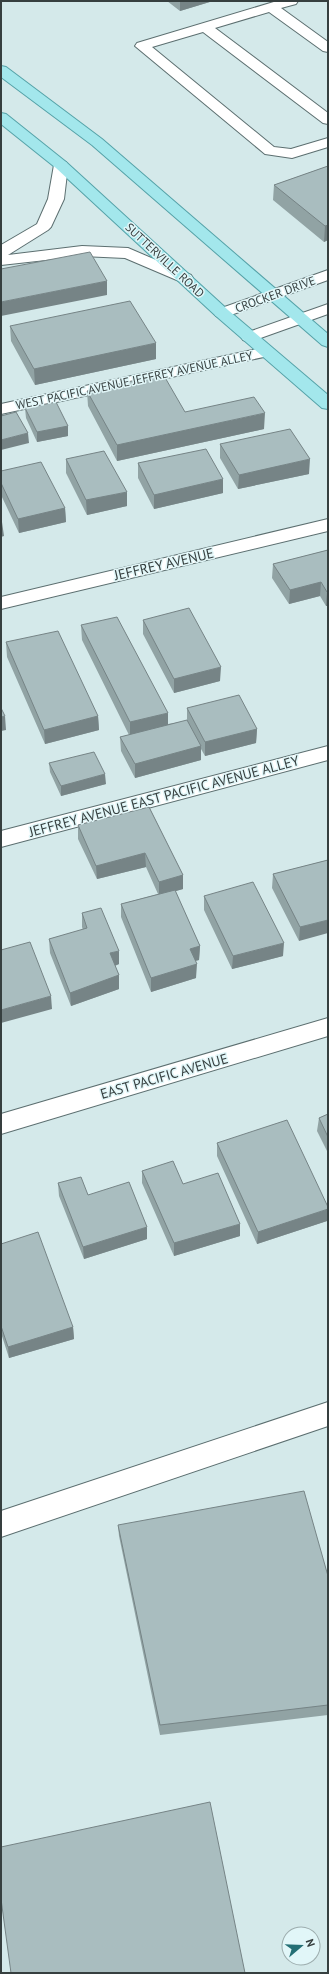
<svg xmlns="http://www.w3.org/2000/svg" width="329" height="1974" font-family="'PT Sans',sans-serif">
<rect width="100%" height="100%" fill="#d4e9ea"/>
<g fill="none" stroke-linecap="round" stroke-linejoin="round">
<defs>
<path id="minor" d="M277 1H298L296 4 281 8 328 42V52L323 51 269 12 215 28 328 113V124L323 123 203 32 152 47 274 147 291 149 328 138V147L292 158 265 154 135 46 137 43Z
M61 161 66 162 68 165 64 199 51 227 48 230 8 255 82 246 128 248 191 275 193 278 191 281H179L125 258 82 256 1 265V245L37 224 48 199 54 165 56 162Z
M328 270V280L228 316 222 318 216 316 214 313 216 310Z
M328 304V314L255 340 249 342 243 340 241 337 243 334Z
M267 347 273 349 275 352 273 355 1 414V404Z
M328 519V531L1 609V597Z
M328 746V760L1 847V831Z
M328 1018V1036L1 1134V1114Z
M328 1402V1426L1 1537V1511Z"/>
<path id="major" d="M1 66 6 67 102 139 328 334V347L322 345 92 145 1 77Z
M1 113 6 114 66 162 228 310 328 395V409L322 408 216 316 56 168 1 124Z"/>
</defs>
<use href="#minor" stroke="#5c6f70" stroke-width="2"/>
<use href="#major" stroke="#55a2a8" stroke-width="2"/>
<use href="#minor" fill="#fff" fill-rule="evenodd"/>
<use href="#major" fill="#a3e7ec" fill-rule="evenodd"/>
</g>
<path fill="#91a3a4" d="M167 1H213L180 11Z
M328 166V240L324 242 273 200 274 185Z
M10 326 156 359 35 385 11 341Z
M87 391 185 412 264 429 117 461 88 406Z
M25 408 68 426V436L37 442 26 418Z
M220 444 309 474 238 489 220 458Z
M66 459 127 506 87 515 66 473Z
M138 463 223 493 154 509 138 478Z
M1 471 65 508 66 522 19 533 1 495Z
M328 550V606H326L320 596 289 604 272 578 273 564Z
M143 620 220 681 174 693 143 634Z
M81 625 168 724 187 721V708L257 729 256 743 205 756 201 749V760L135 778 121 751 120 737 129 735 82 640Z
M6 642 98 716 99 730 45 744 7 657Z
M49 763 106 784 61 796 50 772Z
M149 807 183 875V889L175 891 200 946 199 960 195 961 196 978 151 992 121 917V904L158 894 146 867 97 879 78 839V825Z
M328 860 299 941 272 888 273 874Z
M204 896 283 956 232 969 204 910Z
M82 913 119 964 115 966 119 975V989L71 1006 50 953 49 939 83 930 82 927Z
M328 1114V1153L317 1131 319 1118Z
M217 1143 327 1221 257 1244 217 1156Z
M142 1171 183 1184 240 1236 174 1256 142 1183Z
M58 1183 88 1195 147 1239 84 1259 59 1196Z
M1 1244 73 1327 74 1339 9 1358 1 1333Z
M118 1525 328 1576V1715L160 1735 119 1536Z"/>
<path fill="#768486" d="M180 1H213L180 11Z
M328 225V240L324 242 325 226Z
M107 281V295L1 316V302Z
M156 343V359L35 385 34 369Z
M265 413 264 429 117 461V445Z
M68 426V436L37 442V432Z
M28 433 29 443 1 450V440Z
M310 459 309 474 238 489 239 475Z
M223 479V493L154 509V495Z
M127 492V506L87 515 86 500Z
M65 508 66 522 19 533 18 519Z
M1 522H2L4 536 1 537Z
M321 582 320 596 289 604 290 590Z
M327 592H328V606H326Z
M221 667 220 681 174 693V679Z
M168 713V727L130 736V722Z
M5 716 6 730 1 731V717Z
M98 716 99 730 45 744 44 730Z
M257 729 256 743 205 756V742Z
M201 746V760L135 778V764Z
M105 774 106 784 61 796V786Z
M145 853 146 867 97 879 96 866Z
M183 875V889L159 896V882Z
M328 920V933L299 941 300 927Z
M284 943 283 956 232 969 233 956Z
M200 946 199 960 190 962V949Z
M119 951V964L111 967 110 953Z
M197 964 196 978 151 992V978Z
M119 975V989L71 1006 70 993Z
M51 996 52 1009 1 1023V1010Z
M328 1209 327 1221 257 1244 258 1232Z
M240 1224V1236L174 1256V1243Z
M147 1227V1239L84 1259 83 1247Z
M73 1327 74 1339 9 1358 8 1347Z"/>
<path fill="#a9bdbf" stroke="#768486" d="M328 166V225L325 226 274 185Z
M90 252 107 281 1 302V269Z
M130 301 156 343 34 369 10 326Z
M163 374 185 412 254 397 265 413 117 445 87 391Z
M56 402 68 426 37 432 25 408Z
M16 412 28 433 1 440V416Z
M290 429 310 459 239 475 220 444Z
M206 449 223 479 154 495 138 463Z
M104 451 127 492 86 500 66 459Z
M41 462 65 508 18 519 1 483V471Z
M328 550V592H327L321 582 290 590 273 564Z
M189 608 221 667 174 679 143 620Z
M117 617 168 713 130 722 81 625Z
M58 631 98 716 44 730 6 642Z
M239 695 257 729 205 742 187 708Z
M1 708 5 716 1 717Z
M187 720 201 746 135 764 120 737Z
M94 752 105 774 61 786 49 763Z
M149 807 183 875 159 882 145 853 96 866 78 825Z
M328 860V920L300 927 273 874Z
M253 882 284 943 233 956 204 896Z
M175 890 200 946 190 949 197 964 151 978 121 904Z
M101 908 119 951 110 953 119 975 70 993 49 939 87 928 82 913Z
M30 942 51 996 1 1010V950Z
M328 1114V1137L319 1118Z
M287 1120 328 1207V1209L258 1232 217 1143Z
M173 1161 183 1184 218 1173 240 1224 174 1243 142 1171Z
M81 1177 88 1195 129 1182 147 1227 83 1247 58 1183Z
M38 1232 73 1327 8 1347 1 1326V1244Z
M304 1491 328 1576V1705L160 1725 118 1525Z
M210 1802 245 1973H11L1 1899V1847Z"/>
<g text-anchor="middle" dominant-baseline="central" stroke-width="3" stroke-linejoin="round" paint-order="stroke">
<g font-size="12" fill="#363f3f" stroke="#e1f6f8">
<text transform="translate(165 260) rotate(43)">SUTTERVILLE ROAD</text>
<text transform="translate(275 294) rotate(-20)">CROCKER DRIVE</text>
<text transform="translate(134 380) rotate(-12)">WEST PACIFIC AVENUE JEFFREY AVENUE ALLEY</text>
</g>
<g font-size="14" fill="#363f3f" stroke="#e1f6f8">
<text transform="translate(164 564) rotate(-13)">JEFFREY AVENUE</text>
<text transform="translate(164 796) rotate(-15)">JEFFREY AVENUE EAST PACIFIC AVENUE ALLEY</text>
<text transform="translate(164 1076) rotate(-16)">EAST PACIFIC AVENUE</text>
</g>
</g>
<rect width="329" height="1974" fill="none" stroke="#363f3f" stroke-width="4"/>
<g transform="translate(301 1946) rotate(71)"><circle r="19" fill="#e1f6f8" stroke="#9dadae"/>
<path d="M0-3L7 15L0 10L-7 15Z" fill="#246f75"/>
<text y="-6" font-size="11" font-weight="bold" text-anchor="middle" fill="#363f3f">N</text>
</g>
</svg>
